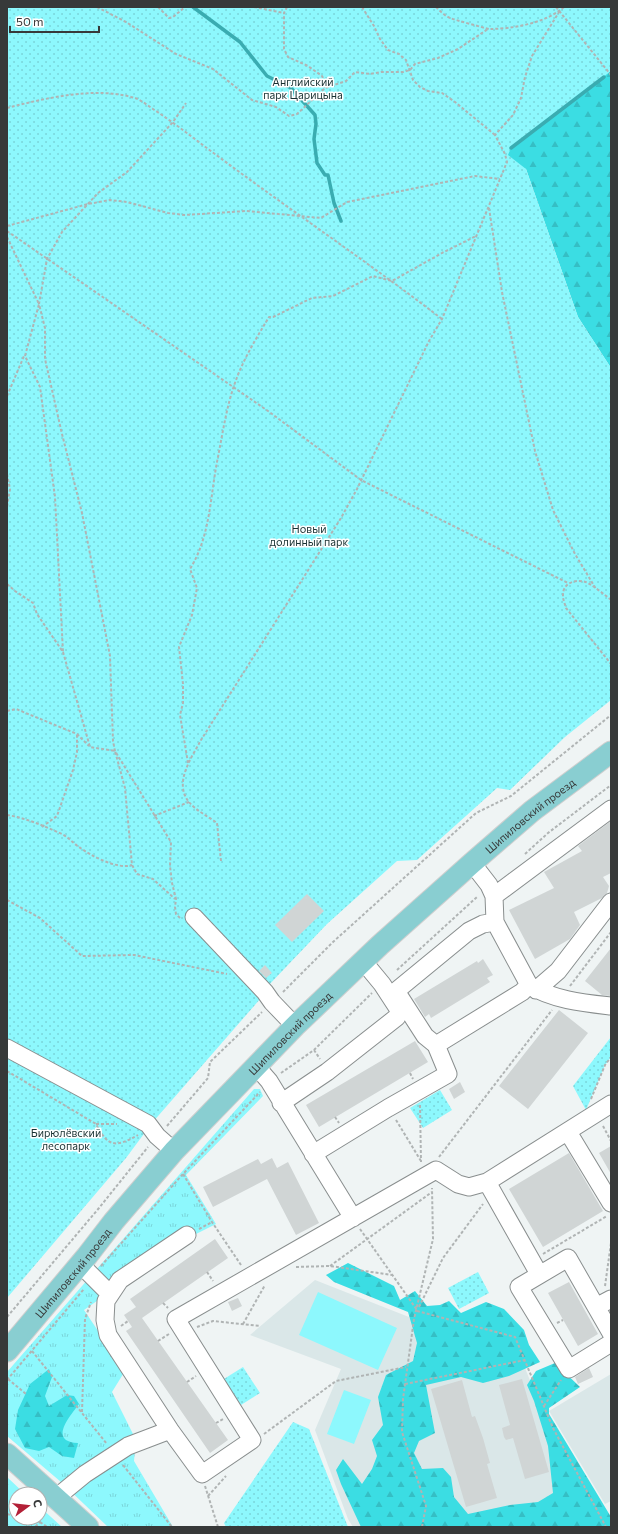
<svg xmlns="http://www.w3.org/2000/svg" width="618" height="1534" font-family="Commissioner,sans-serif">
<defs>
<pattern id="grass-tufts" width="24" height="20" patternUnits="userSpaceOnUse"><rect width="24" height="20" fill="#8df8fd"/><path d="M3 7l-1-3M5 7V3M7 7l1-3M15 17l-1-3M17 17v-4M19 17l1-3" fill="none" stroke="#7ad5da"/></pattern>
<pattern id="forest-firs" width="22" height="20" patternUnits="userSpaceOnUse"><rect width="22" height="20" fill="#3bdde3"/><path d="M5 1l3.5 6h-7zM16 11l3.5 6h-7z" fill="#35bec4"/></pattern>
<pattern id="park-dots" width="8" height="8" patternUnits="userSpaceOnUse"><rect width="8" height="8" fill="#8df8fd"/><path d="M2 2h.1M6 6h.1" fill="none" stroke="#7ad5da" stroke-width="1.8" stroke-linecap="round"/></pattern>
</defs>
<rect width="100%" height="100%" fill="#eff4f4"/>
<path fill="#dae7e8" d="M315 1280 414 1319 516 1346 580 1503 538 1527H353L348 1519 315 1430 341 1369 250 1335Z
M611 1374V1501L605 1504 549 1411Z"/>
<path fill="url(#grass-tufts)" d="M254 1089H260L263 1096 186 1175 216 1224 186 1239 84 1310 125 1371 112 1392 136 1440 134 1461 173 1527H108L61 1482 7 1436V1372Z
M7 1477 25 1494H16V1518H40V1507L62 1527H7Z"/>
<path fill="url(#forest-firs)" d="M7 7H611V368L578 317 526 169Z
M348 1263 394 1286 400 1300 415 1291 427 1306 440 1305 449 1301 461 1313 486 1302 504 1309 524 1330 529 1345 540 1362 509 1376 483 1383 461 1377 426 1385 435 1433 419 1441 414 1453 422 1469 443 1468 451 1477 454 1497 468 1514 510 1505 538 1502 553 1493 548 1446 534 1401 527 1385 536 1371 555 1363 580 1387 549 1408V1414L611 1517V1527H361L341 1484 336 1470 343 1459 362 1484 372 1469 377 1456 372 1440 383 1425 378 1397 386 1375 413 1361 417 1343 408 1312 334 1282 326 1275Z
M49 1369 52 1377 45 1396 49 1406 67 1395 74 1396 79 1404C71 1415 47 1442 78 1443L74 1458 62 1456 49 1447 39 1451 25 1448 15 1429 18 1410 30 1384Z"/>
<path fill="url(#park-dots)" d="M7 7H611V71L511 148 508 155 526 169 578 317 611 368V700L565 737 510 790 497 788 417 860 397 861 327 924 267 987 261 998 152 1123 126 1158 7 1298Z
M611 1037V1057L605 1065 586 1110 573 1086Z
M440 1090 452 1110 423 1128 410 1108Z
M478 1272 489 1293 459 1309 448 1288Z
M243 1367 260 1393 241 1405 224 1379Z
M293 1422 309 1429 348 1527H226L224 1523Z"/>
<path fill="#8df8fd" d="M318 1292 397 1328 378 1370 299 1335Z
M344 1390 371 1400 354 1444 327 1434Z"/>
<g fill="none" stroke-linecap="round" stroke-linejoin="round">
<path stroke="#3aacb1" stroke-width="3.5" d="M193 7 240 42 267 76 291 88 315 115 316 124 314 139 317 163 325 175H328L334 203 341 221
M511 148 604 77"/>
</g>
<path fill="#d0d5d5" d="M611 821V873L603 877 609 886 607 893 602 898 574 912 580 925 570 939 535 959 509 910 554 888 544 872 582 851 578 846Z
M307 894 324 911 292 942 275 925Z
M611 948V996L602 995 585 981Z
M483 959 493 975 487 978 490 982 431 1018 429 1014 425 1017 414 999 477 961 478 963Z
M265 965 272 973 266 978 259 971Z
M559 1010 588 1033 528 1109 499 1086Z
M415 1041 428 1062 319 1127 306 1105Z
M460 1082 465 1092 454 1099 449 1089Z
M611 1146V1174L599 1153Z
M569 1153 603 1211 543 1247 509 1189Z
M272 1158 277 1168 288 1162 319 1223 296 1235 267 1179 213 1207 203 1187 258 1159 261 1164Z
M215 1239 228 1258 142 1318 228 1440 210 1453 126 1331 132 1327 124 1315 136 1307 130 1299Z
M569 1282 598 1334 578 1346 548 1293Z
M238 1298 242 1306 232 1311 228 1302Z
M589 1368 593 1377 578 1384 575 1377Z
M522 1379 549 1472 525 1479 513 1438 506 1440 504 1437 502 1428 510 1425 499 1385Z
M462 1380 472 1417 475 1416 483 1438 490 1463 487 1464 497 1498 466 1507 431 1389Z"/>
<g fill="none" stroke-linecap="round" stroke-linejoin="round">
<defs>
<path id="minor" d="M472 863 489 885 494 896 495 922 529 985C553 1000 584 1003 611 1006
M494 896 611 809
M194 917 265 992 272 1002 295 1026
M495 922 483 924 469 931 396 991 425 1036 436 1045 522 992 529 985
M536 990 558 971 611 902
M7 1048 148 1124 157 1136 174 1151
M256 1066 269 1081 353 1218
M281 1103 327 1072 397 1017 399 1010 382 984 363 961
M568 1132 611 1203
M313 1154 388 1108 448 1074 436 1045
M487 1182 539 1274
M187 1235 120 1280 106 1301 105 1320 108 1335 170 1430 202 1474 252 1440 176 1319 436 1170 458 1184 469 1187 487 1182 611 1104
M80 1264 110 1294
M596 1307 611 1299
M611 1333 568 1258 519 1287 569 1369 611 1343
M57 1497 85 1474 128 1446 170 1430"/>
<g id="major">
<path id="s1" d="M7 1351 87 1256 114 1221 174 1151 295 1026 380 945 472 863 532 811 611 752"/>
<path d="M7 1454 88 1527"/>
</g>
</defs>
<use href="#minor" stroke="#898e8e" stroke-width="19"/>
<use href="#major" stroke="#cfcfcf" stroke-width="23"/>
<path stroke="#b0b4b4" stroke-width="2" stroke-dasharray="3 2" stroke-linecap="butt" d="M97 7 126 22 176 54 213 69 252 100 276 107 289 116 297 114 325 88 346 81 355 72 370 74 381 72H403L410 70 415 64 438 58 458 49 488 29
M158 7 169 18 173 17 185 7
M254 7 284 13
M287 7 284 13V49L288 57 308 66 322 76 325 82V88
M362 7 374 26 380 39 388 50 399 54 406 60 413 80 420 87 428 91 442 93 455 102 495 135
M436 7C440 11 445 16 450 18 455 20 485 28 489 29 513 29 546 23 564 7
M556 7 611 75
M7 108C46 98 96 86 135 98 141 100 147 105 153 109 176 124 197 141 219 157 293 212 369 263 442 319
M489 208 502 292 535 451 553 510 575 554 596 589
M7 226 88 204 110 200 127 202 168 213 185 215 246 211 321 218 347 202 475 176 500 179
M7 231 268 411 361 480 568 583
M7 237 39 304 25 356 40 387 55 497 63 652
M7 396 24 356
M7 474 10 489 7 507
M7 584 15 591 33 603 37 614 63 652 90 747 115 751 125 788 132 865 137 874 153 879 175 899
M611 600C604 594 596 588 588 583 578 578 562 582 563 596 563 600 565 604 566 608L611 664
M7 711 16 709 77 734 89 746
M188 763 180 715 183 703V684L179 647 192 615 197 588 190 569C211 535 210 495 218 457 223 431 227 404 236 380 244 358 257 337 269 317H273L312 298 333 296 373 276 392 281 442 253 476 236
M7 815C26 818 44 826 62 834 68 837 73 843 79 847 91 856 118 870 132 865
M154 816 189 802
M42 827 57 816 73 770 77 752V734
M525 854 548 833 611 785
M221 861 217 823C209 817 195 810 189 802 173 783 192 757 201 740L341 518 357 489 429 341 442 319 507 162 505 154 495 135 513 115 521 98 525 77 532 56 559 12
M7 900 40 918 82 956 134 955 227 974
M180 918 176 914 175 907 176 899 172 883 170 866 171 842 115 751 113 741 110 656 82 513 62 434 45 359V328L39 304 47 259 62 232 98 193 127 172 173 122 186 103
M397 970 478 896
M570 986 611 932
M283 992 333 942 476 813 511 796 611 715
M314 1050 320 1059
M7 1071 96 1124C108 1147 115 1148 138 1135
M281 1073 314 1050 372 993
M410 1073 413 1079
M591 1099 605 1065 611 1057
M420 1105 421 1162
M335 1117 339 1123
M396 1120 421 1161
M96 1124H117
M167 1126 208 1078 210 1062 262 1012
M603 1126 611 1141
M439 1157 552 1010
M183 1174 212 1222 241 1265
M199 1229 212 1222
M360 1229 417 1310
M543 1254 607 1216
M101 1266 183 1174 260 1092
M330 1266 432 1192
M296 1267 330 1266 392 1275
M207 1272 213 1281
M605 1286 611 1243
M163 1303 168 1308
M419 1307 443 1258 483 1204
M417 1311 515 1337 553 1428 606 1527
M7 1317 99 1208 148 1147
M557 1323 563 1320
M243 1324 265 1285
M121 1326 128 1321
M197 1327 213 1321 260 1326
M158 1341 169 1334
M32 1351 107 1444
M8 1379 26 1394
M7 1380 84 1289
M187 1382 196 1376
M405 1384 525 1360
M544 1406 561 1380
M82 1412 85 1319 91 1302
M216 1423 223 1419
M264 1434 336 1381 406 1367
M123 1465 172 1527
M205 1486 218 1527
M208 1496 226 1476
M7 1514 16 1516
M24 1518 40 1522 35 1527
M40 1522 47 1527
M422 1527 426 1506 402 1432 403 1399 414 1319 433 1239 432 1188"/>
<use href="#minor" stroke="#fff" stroke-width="17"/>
<use href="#major" stroke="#89ced1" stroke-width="21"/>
</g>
<g text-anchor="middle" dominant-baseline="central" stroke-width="3" stroke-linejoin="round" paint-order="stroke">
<g font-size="11" fill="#173031" stroke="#fff">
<text x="303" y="81">Английский<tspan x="303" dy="13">парк Царицына</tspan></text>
<text x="309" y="528">Новый<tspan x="309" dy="13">долинный парк</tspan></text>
<text x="66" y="1132">Бирюлёвский<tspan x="66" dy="13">лесопарк</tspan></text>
</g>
<g font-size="11" fill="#373939" stroke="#fff">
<text stroke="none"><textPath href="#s1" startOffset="750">Шипиловский проезд</textPath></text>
<text stroke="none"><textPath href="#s1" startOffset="426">Шипиловский проезд</textPath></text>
<text stroke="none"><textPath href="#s1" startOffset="102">Шипиловский проезд</textPath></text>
</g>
</g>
<rect width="618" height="1534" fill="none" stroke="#373939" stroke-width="16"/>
<g transform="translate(28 1506) rotate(75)"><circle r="19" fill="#ffffff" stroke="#afb0b0"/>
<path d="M0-3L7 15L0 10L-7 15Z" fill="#b32037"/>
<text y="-6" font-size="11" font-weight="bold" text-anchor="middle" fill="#373939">С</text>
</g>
<path d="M10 26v6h89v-6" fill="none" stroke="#373939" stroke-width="2"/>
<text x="16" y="26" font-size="12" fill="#373939" stroke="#ffffff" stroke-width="3" paint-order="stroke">50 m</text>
</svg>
